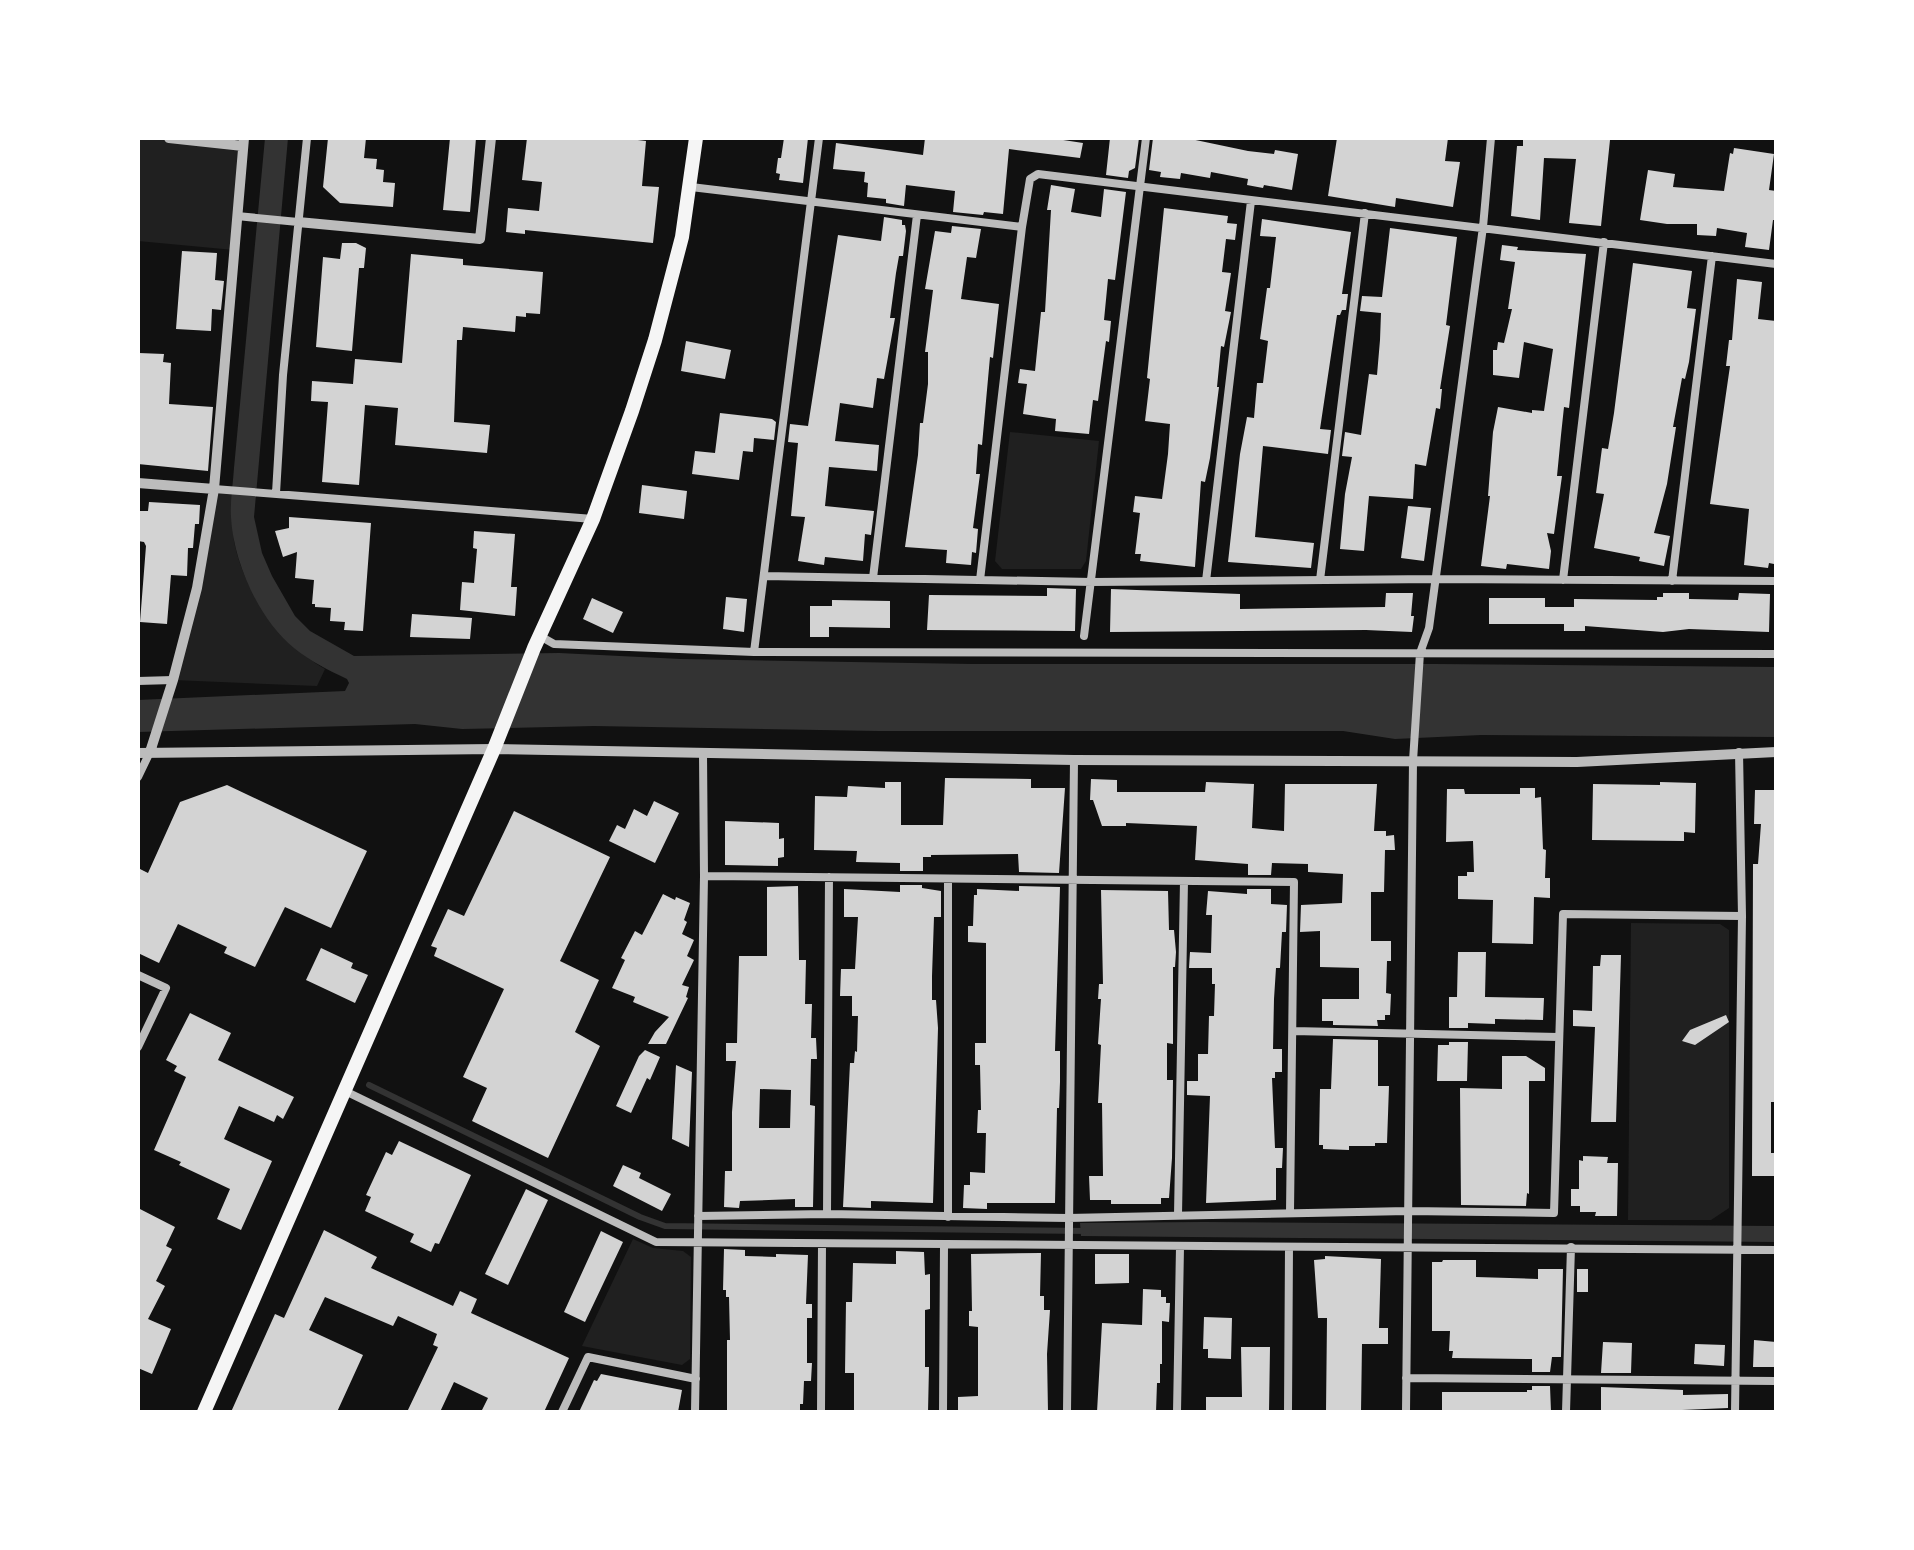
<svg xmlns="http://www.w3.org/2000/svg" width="1914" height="1550" font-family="'DejaVu Sans',sans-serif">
<rect width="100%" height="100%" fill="#111"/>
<path fill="#202020" d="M138 138H169L243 146 234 250 138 241Z
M1010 432 1099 441 1086 561 1081 569H1002L995 561Z
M214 489 233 490C234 508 231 529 235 546 247 597 281 643 325 669L317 686 173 680Z
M1631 923 1720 924 1729 930V1208L1711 1220H1628Z
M633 1239 653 1248 683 1251 691 1257 690 1359 682 1365 582 1346Z"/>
<path fill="#333" d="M265 138H288L254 517 262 553 272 576 295 616 310 631 354 656 559 653 681 659 972 664H1434L1776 667V737L1481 735 1395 739 1343 731H878L594 726 462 729 415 724 138 732V700L345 691 349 683 347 679C328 670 310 661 294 648 259 620 233 561 231 517 230 501 233 484 234 468Z
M1204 1222 1776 1226V1242L1081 1236 1080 1223Z"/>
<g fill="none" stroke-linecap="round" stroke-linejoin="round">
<path stroke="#333" stroke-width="6" d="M369 1085 640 1217 665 1226 1089 1231"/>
</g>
<path fill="#d3d3d3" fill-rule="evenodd" d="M328 138H366L364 158 377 159 376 169 384 170 383 182 395 183 393 207 340 203 323 187Z
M450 138H476L470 212 443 210Z
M527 138H621L646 141 642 186 659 187 653 243 525 230V234L506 232 508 208 539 211 542 182 522 180Z
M784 138H808L803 183 779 180 780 174 776 173 778 158H781Z
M925 138H1050L1083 143 1080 158 1009 149 1003 214 984 212 983 215 953 212 955 191 906 185 904 206 886 203V199L867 197 868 183 864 182 865 172 833 169 836 143 923 155Z
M1110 138H1139L1135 168 1129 171 1128 178 1106 175Z
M1153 138H1186L1248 151 1274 154 1275 150 1298 154 1292 190 1264 185 1263 188 1247 185 1248 179 1211 172 1210 178 1181 173 1180 179 1160 177 1161 172 1149 170Z
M1337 138H1448L1445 161 1460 162 1453 207 1396 198 1395 207 1328 196Z
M1523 138 1610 140 1601 226 1569 223 1576 159 1544 158 1540 220 1511 216 1517 146H1523Z
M1734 148 1774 154 1769 190 1776 191V220H1773L1769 250 1745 247 1747 233 1717 228 1716 236 1697 235V224H1667L1640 220 1648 170 1675 174 1673 187 1724 191 1730 153 1733 154Z
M1051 185 1075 189 1071 212 1101 217 1104 189 1126 192 1115 280 1108 279 1104 320 1111 321 1109 342 1106 341 1098 401 1093 400 1089 434 1055 431 1056 419 1023 414 1027 384 1018 383 1020 369 1035 371 1041 312H1045L1051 210H1047Z
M1164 208 1228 216 1227 223 1237 224 1235 240 1226 239 1222 272 1231 273 1225 311 1231 312 1224 347 1221 346 1217 387H1219L1210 458 1205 482 1201 481 1195 567 1140 561 1141 554H1135L1140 513 1133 512 1135 496 1162 499 1168 454 1170 424 1145 421 1150 379 1147 378Z
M884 217 902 220V225H905L906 231 903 256H899L896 273 890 318H895L884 379 877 378 873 408 840 403 835 441 879 445 877 471 829 467 825 506 874 511 871 535 865 534 863 561 825 557 824 565 798 561 805 517 791 516 798 443 788 442 790 424 808 426 838 235 881 241Z
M1262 219 1351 232 1342 294H1348L1346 310H1342L1340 315H1337L1320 429 1331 430 1328 454 1263 446 1255 537 1314 543 1311 568 1228 562 1240 454 1247 417 1254 418 1257 383H1263L1268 341 1260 339 1267 288H1270L1276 237 1260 236Z
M952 226 981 229 976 258 967 257 961 299 999 304 993 358 990 357 982 445 978 444 976 474H980L973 528 978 529 976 553 972 552 971 565 946 563 947 550 905 547 918 455 920 423H923L928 384V352H925L933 290 925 289 935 231 951 233Z
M1390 228 1457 237 1446 325 1450 326 1440 389H1442L1440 409 1436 408 1426 466 1415 464 1413 499 1369 496 1364 551 1340 549 1345 494 1352 457 1342 456 1345 432 1361 435 1369 374 1377 375 1380 340 1381 313 1360 311 1362 296 1382 297Z
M342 243H356L366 248 364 268H359L352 351 316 347 323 257 340 259Z
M1502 245 1518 247 1517 250 1586 254 1569 408 1564 407 1561 435 1557 476H1562L1554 534 1547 533 1551 551 1549 569 1507 564 1506 569 1481 566 1490 496H1488L1493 432 1498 407 1532 413V410L1544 411 1553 349 1524 342 1519 378 1493 375V350H1497L1498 342 1504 343 1512 309H1508L1515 262 1500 260Z
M182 251 217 253 215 280 224 281 221 310 212 309 211 331 176 329Z
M411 254 463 259V265L543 272 540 314 526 313V317L516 316 515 332 463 327 462 340H457L454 422 490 425 487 453 395 445 398 408 365 405 359 485 322 482 328 402 311 401 312 381 353 384 355 359 402 363Z
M1633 263 1692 271 1687 308 1696 309 1689 362 1685 379 1682 378 1673 427H1676L1667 484 1654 533 1670 536 1664 566 1639 561 1640 557 1594 548 1604 494 1596 493 1602 448 1608 449 1614 413Z
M1737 279 1762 282 1758 319 1776 321V549L1774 564 1769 563 1768 568 1744 565 1749 509 1710 504 1730 366H1726L1729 340H1732Z
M686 341 731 350 725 379 681 371Z
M139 353 164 354 163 362 171 363 169 404 213 407 208 471 138 464Z
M720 413 772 419 776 422 774 440 754 438 753 452 743 451 739 480 692 474 695 451 715 453Z
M642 485 687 491 684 519 639 513Z
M149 502 200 505 199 524H195L193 548H188L187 576 171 575 167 624 140 622 146 546 144 542 138 541V511H148Z
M1408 506 1431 508 1424 561 1401 558Z
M289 517 371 523 363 631 344 630 345 622 330 621 331 608 315 607V604H312L314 580 295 578 297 552 283 557 275 531 289 528Z
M474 531 515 534 511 587H517L515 616 460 610 462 582 474 583 477 549 473 548Z
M1047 588 1076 589 1075 631 927 630 929 595 1047 596Z
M1111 589 1240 594V609L1385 607 1386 593H1413L1411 616H1414L1412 632 1366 630 1110 632Z
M1663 593H1689V599L1738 600 1739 593 1770 594 1769 632 1689 629 1663 632 1585 626V631H1564V624H1489V598H1545V607H1574V599L1657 600V597H1663Z
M726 597 747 599 744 632 723 629Z
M592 598 623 612 613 633 583 619Z
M832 600 890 601V628L829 627V637H810V606H832Z
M412 614 472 618 470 639 410 637Z
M945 778 1031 779V788H1065L1059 873 1019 872 1018 854 931 855V857H923V871H900V863L856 862 857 851 814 850 815 796 847 797 848 786 885 788V782H901V825H943Z
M1091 779 1117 780V792H1205L1206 782 1254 784 1252 828 1284 831 1285 784H1377L1374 831H1386V836L1394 835 1395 850H1385L1384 892H1371V941H1391V961H1387L1386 993 1391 994 1390 1015H1385V1020H1377L1378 1026 1333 1025V1021H1322V999H1359V968L1320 967V931L1300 932 1301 905 1342 903 1343 874 1308 872V864L1272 863 1271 875H1248V864L1195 860 1197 826 1126 823V826H1102L1093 800H1090Z
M1660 782 1696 783 1695 833 1684 832V841L1592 840 1593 784 1660 785Z
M227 785 367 851 331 928 285 907 255 967 224 953 227 947 178 924 159 963 138 953V868L148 873 180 802Z
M1520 788H1535V798L1541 797 1543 849 1546 850 1545 878H1550V898L1534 897 1533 944 1492 943 1493 900 1458 899V876H1467V872H1474L1473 841 1446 842 1447 789H1464L1465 794H1520Z
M1755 790H1776V1102H1771V1153H1776V1176H1752L1753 864H1758L1761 824H1754Z
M654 801 679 813 655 863 609 841 617 825 625 829 634 809 647 816Z
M514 811 610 857 560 961 599 980 575 1032 600 1046 548 1158 472 1121 487 1088 463 1077 504 989 434 956 437 948 431 946 448 909 464 916Z
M725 821 779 823V839L784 838V857L778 858V866L725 865Z
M900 885H922V888L941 891V917H934L932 976V1000H936L938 1028 933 1203 871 1201V1208L843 1207 850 1063H854L855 1051 857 1052 858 1016H852V996H840L841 969H855L858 917H844V889L900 892Z
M798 886 799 960H806L805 1004H812L811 1038H816L817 1059H811L810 1105 815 1106 813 1207H795V1199L740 1201 739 1208 724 1207 725 1171H732V1112L736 1061H726V1043H737L739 956H767V887ZM760 1089 791 1090 790 1128H759Z
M1019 886 1060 887 1055 1051H1060V1082L1059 1108H1057L1055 1203H987V1209L963 1208 964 1185H970V1172L985 1173 986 1133H977L978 1110H981L980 1065H975V1043H986V943L968 942V926H973L974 895H977V889L1019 891Z
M1247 889H1271V904L1287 905 1286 932H1282L1280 968H1276L1274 999 1273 1049H1282V1072H1275V1078H1272L1275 1148H1283L1282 1168H1276V1200L1206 1203 1210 1096 1187 1095V1081H1198V1054H1208L1209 1016H1214L1215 984H1212V968H1189L1190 952 1211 953 1212 915H1206L1208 891 1247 894Z
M1101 890 1168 891 1169 930H1174L1176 952 1175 967H1173V1044L1167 1043V1080H1173L1172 1158 1169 1198H1161V1204H1111V1200H1090L1089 1176H1103L1102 1103H1098L1101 1045 1098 1044 1101 999H1098L1099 984H1103Z
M663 894 675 900 676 897 690 903 684 920 687 922 682 934 694 940 687 956 694 960 682 985 689 987 686 997 688 998 666 1044H648L655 1032 669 1017 633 1002 635 997 612 988 625 960 621 958 635 931 642 935Z
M321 948 353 963 351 968 368 975 355 1003 306 980Z
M1458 952H1486L1485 997 1544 998 1543 1020 1495 1019V1024L1468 1023V1028H1449V997H1457Z
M1601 955H1621L1616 1122H1591L1595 1027 1573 1026V1010L1592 1011 1593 966H1600Z
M190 1013 231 1033 218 1060 294 1097 283 1119 277 1115 274 1122 239 1106 224 1139 272 1161 241 1230 217 1219 230 1189 179 1165 181 1162 154 1150 186 1077 174 1071 177 1066 166 1060Z
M1726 1015 1729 1022 1695 1045 1682 1041 1690 1030Z
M1333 1039 1378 1040V1086H1389L1387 1143H1375V1146H1349V1150L1323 1149V1145H1319L1320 1089H1331Z
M1449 1042H1468L1467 1081H1437L1438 1045H1449Z
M645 1050 660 1057 650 1080 647 1078 631 1113 616 1106 639 1056Z
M1502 1056H1526L1545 1068V1081H1529V1194L1527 1193 1526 1206 1461 1205 1460 1088 1502 1089Z
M676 1065 692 1072 689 1147 672 1139Z
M399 1141 471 1175 439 1244 435 1243 431 1252 410 1242 414 1234 365 1211 371 1197 366 1195 386 1152 392 1155Z
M1583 1156 1608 1157 1607 1163H1618L1617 1216H1595L1596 1212H1580V1206H1571V1189H1579V1160L1583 1161Z
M623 1165 641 1173 639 1178 671 1194 662 1211 613 1186Z
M526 1189 548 1200 508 1285 485 1274Z
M138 1208 175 1227 166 1246 172 1249 156 1281 165 1286 148 1319 171 1329 152 1374 138 1368Z
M324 1230 377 1257 371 1268 451 1305 453 1306 460 1291 477 1299 471 1313 569 1358 544 1412H481L488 1398 454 1382 440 1412H407L438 1347 433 1345 437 1334 398 1316 393 1326 325 1297 309 1330 363 1355 337 1412H231L275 1314 284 1318Z
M601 1231 623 1242 585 1322 564 1312Z
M724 1249 745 1250V1256L776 1257V1254L808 1255 806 1304H812V1318H807V1363H812L811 1381H804L803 1404H800V1412H727V1340H730L729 1297H726V1290H723Z
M896 1251 924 1252 925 1275 930 1274V1309L925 1310V1367H929L928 1412H854V1373H845L846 1302H852L853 1263 896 1264Z
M1041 1253 1040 1296H1044V1310H1050L1047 1354 1048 1412H958V1397L978 1396V1327L969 1326V1311H972L971 1254Z
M1095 1254H1129V1283L1095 1284Z
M1325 1256 1381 1259 1379 1328H1388V1344H1362L1361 1412H1326L1327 1318H1318L1314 1260 1325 1259Z
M1443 1260H1476V1277L1538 1279V1269H1563L1561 1357H1552L1550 1372H1532V1359L1452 1358 1453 1351H1449L1450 1331H1432V1262H1442Z
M1577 1269H1588V1292H1577Z
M1143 1289 1161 1290V1297H1166V1303H1170L1169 1322 1162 1321V1364H1160V1383H1157L1156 1412H1097L1102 1323 1142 1325Z
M1204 1317 1232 1318 1231 1359 1208 1358V1349H1203Z
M1754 1340 1776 1342V1367H1753Z
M1603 1342 1632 1343 1631 1373H1601Z
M1695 1344 1725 1345 1724 1366 1694 1364Z
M1241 1347H1270L1269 1412H1206V1397H1242Z
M601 1374 682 1390 678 1412H579L594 1380 597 1381Z
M1532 1386H1550L1551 1412H1442V1392H1527V1390H1532Z
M1601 1387 1683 1390V1395L1728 1394V1408L1682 1410V1412H1601Z"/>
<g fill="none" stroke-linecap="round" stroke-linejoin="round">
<path stroke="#bcbcbc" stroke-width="8" d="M691 187 1022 227
M237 216 298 222
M214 489 593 519
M276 493 283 375 307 138
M765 576 1092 582 1436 579 1776 581
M873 578 917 215
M980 580 1022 227 1030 179 1038 174 1776 264
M1320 580 1365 213
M1563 580 1604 242
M1206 581 1251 201
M1672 581 1712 256
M540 636 554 644 754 652 1776 654
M1084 636 1146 138
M754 652 819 138
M138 681 173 680
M138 777 150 752
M704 876 1294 882 1290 1212
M948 879V1217
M138 975 166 988 138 1047
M1293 1031 1558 1037
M345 1091 656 1242 1776 1250
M827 1214 829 877
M1178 1215 1184 881
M698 1216 827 1214 1068 1218 1408 1211 1554 1213 1563 914 1742 916
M1406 1378 1776 1381
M562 1412 588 1357 696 1379
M695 1412 704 876 703 753
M821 1412 822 1244
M943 1412 944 1246
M1067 1412 1074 760
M1177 1412 1180 1247
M1288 1412 1289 1247
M1406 1412 1413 761 1420 653 1429 628 1483 227 1491 138
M1566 1412 1571 1247
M1735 1412 1742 916 1739 752"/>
<path stroke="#bcbcbc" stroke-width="10" d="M169 138 243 146
M298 222 480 239 491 138
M138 483 214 489
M150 752 173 680 197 588 214 489 244 138
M138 753 494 749 1074 760 1577 762 1776 752"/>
<path stroke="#f5f5f5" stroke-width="14" d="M204 1412 494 749 534 648 593 519 632 411 655 340 682 237 696 138"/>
</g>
<rect width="1914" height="1550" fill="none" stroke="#ffffff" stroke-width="280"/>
</svg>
